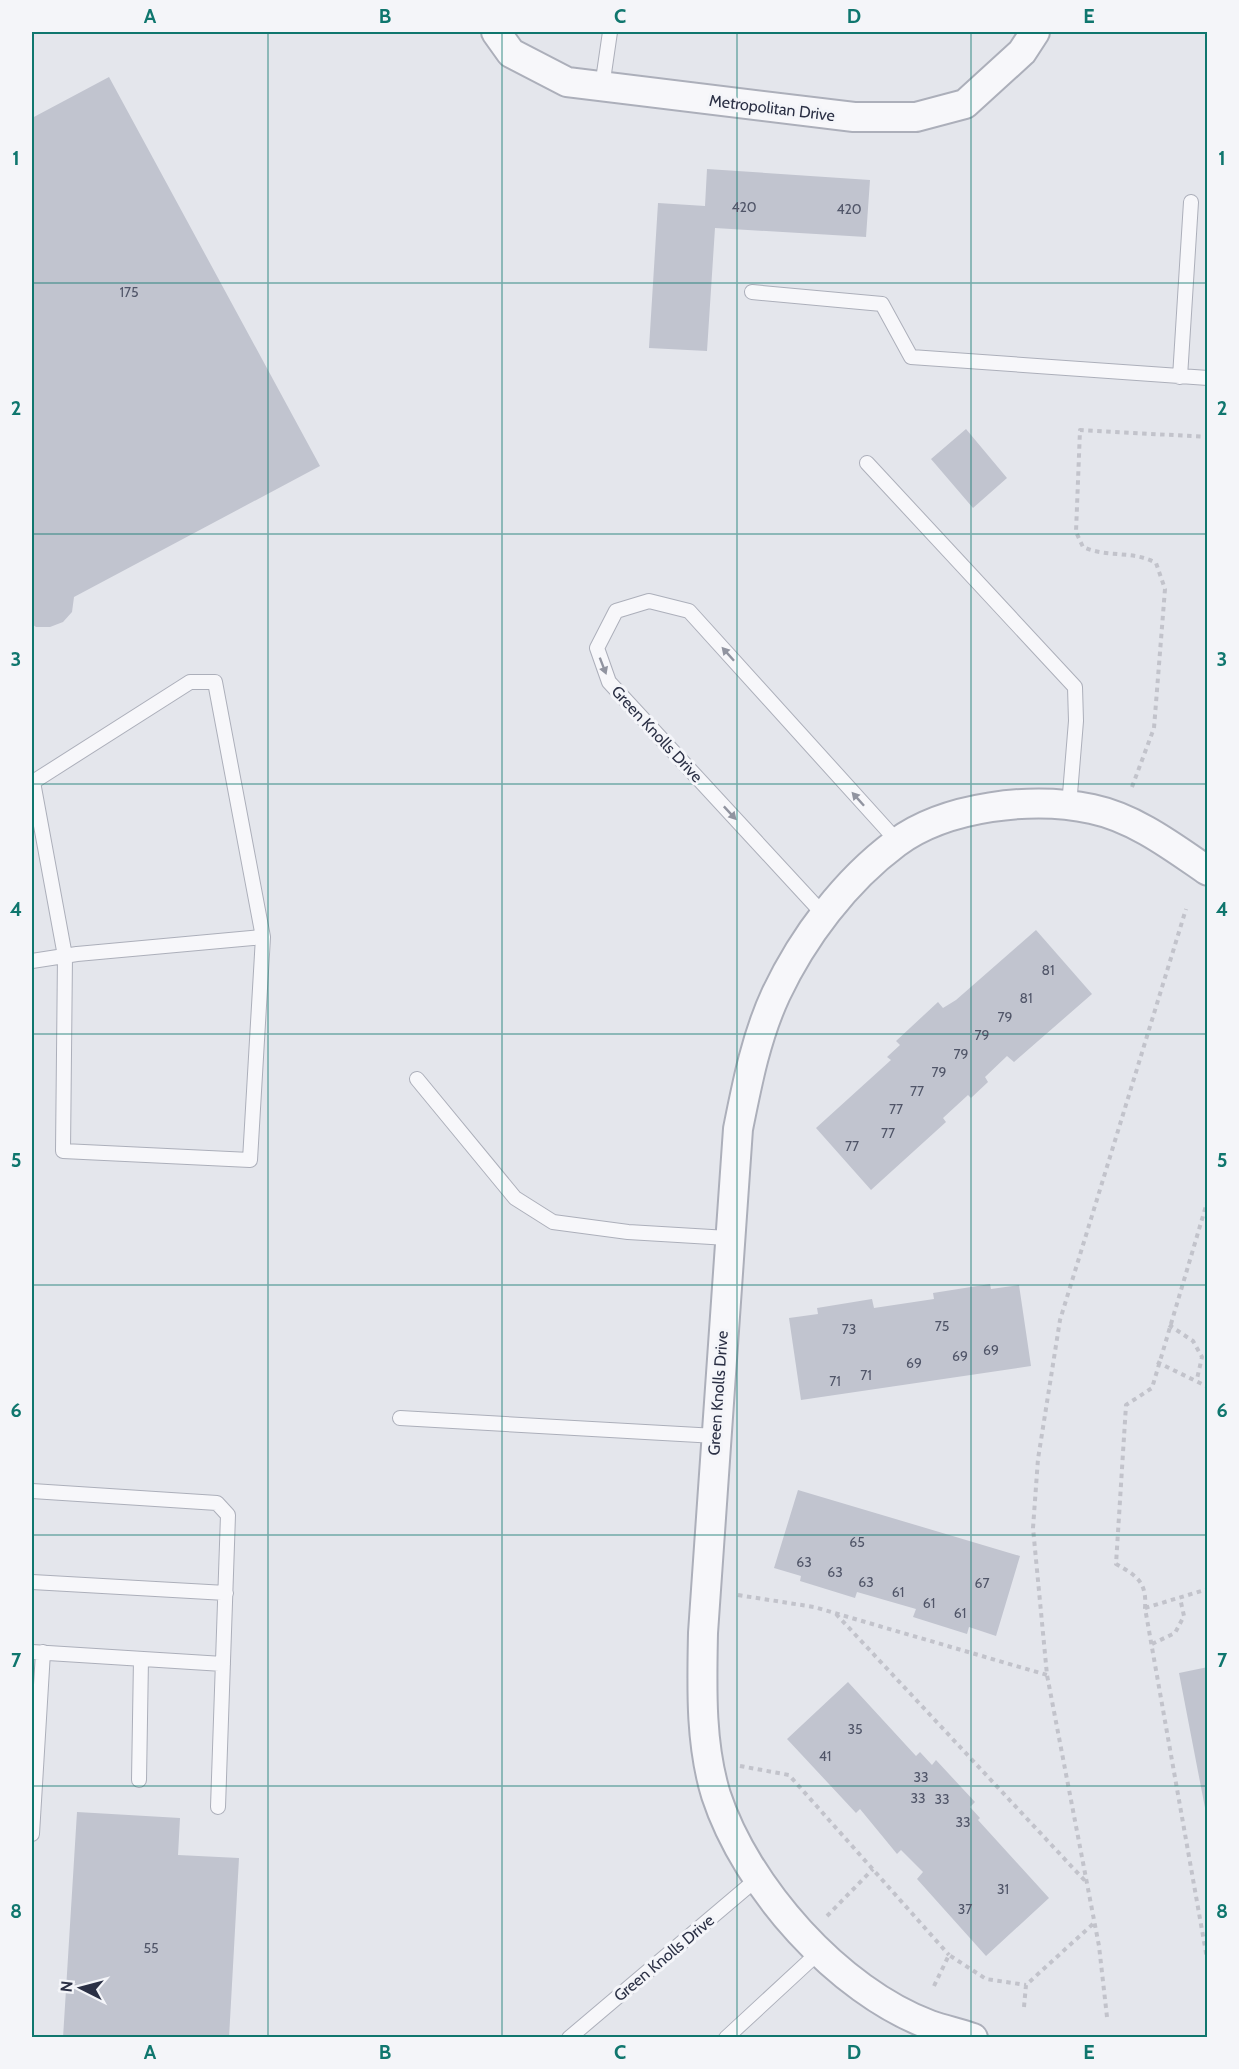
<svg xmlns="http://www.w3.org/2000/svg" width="1239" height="2069" font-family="Cabin,sans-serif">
<rect width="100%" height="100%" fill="#e4e6ec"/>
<path fill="#c1c4cf" d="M109 77 320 466 74 597 72 612 63 622 50 627H36L32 624V118Z
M707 169 870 180 866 237 715 228 707 351 649 348 658 203 705 206Z
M966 429 1007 478 973 508 931 459Z
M1036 930 1092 994 1014 1062 1007 1056 985 1077 988 1082 971 1098 968 1095 943 1118 946 1122 871 1190 816 1128 891 1060 887 1057 900 1045 896 1041 938 1002 943 1008 956 1000Z
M990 1284 991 1289 1019 1285 1031 1366 801 1400 789 1318 818 1314 817 1308 872 1299 874 1308 934 1299 933 1293Z
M798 1490 1020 1556 996 1636 969 1627 967 1634 913 1617 916 1609 857 1592 855 1598 800 1581 801 1576 774 1568Z
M1208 1667V1813H1206L1179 1673Z
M848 1682 916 1756 920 1752 932 1765 936 1760 975 1802 970 1807 980 1818 978 1820 1049 1898 986 1956 917 1879 923 1872 901 1850 897 1854 860 1809 856 1813 787 1739Z
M77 1812 180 1818 178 1855 239 1858 229 2038H63Z"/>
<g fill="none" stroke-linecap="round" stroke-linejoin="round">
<defs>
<path id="service" d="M602 87 610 32
M752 292 882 304 911 357 1208 378
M1180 377 1191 202
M867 463 1075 687 1076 721 1069 806
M190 682H215L263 937 250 1160 63 1151 65 956 33 782Z
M825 916 609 682 597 648 616 611 649 601 689 611 898 842
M32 961 77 954 263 937
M417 1079 515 1198 553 1222 628 1232 728 1238
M400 1418 716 1436
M32 1491 217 1503 228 1515 218 1807
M32 1582 226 1593
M32 1652 223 1664
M139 1780 141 1659
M32 1834 43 1652
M569 2038 758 1878
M726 2038 819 1952"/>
<path id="minor" d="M496 32 511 53 567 82 854 117H916L965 104 1022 52 1035 32
M973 2038C959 2033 944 2030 930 2025 838 1991 746 1887 716 1795 700 1743 702 1686 703 1633L738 1129C747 1084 756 1037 776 994 803 937 845 881 896 843 946 806 1033 796 1092 809 1135 818 1173 847 1208 871"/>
</defs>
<use href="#service" stroke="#acafba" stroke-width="16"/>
<use href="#minor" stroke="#acafba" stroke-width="32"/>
<path stroke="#c2c3cb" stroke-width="4" stroke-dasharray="4.5 4.5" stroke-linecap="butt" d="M1132 787 1154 728 1165 589 1156 563C1133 550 1107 558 1083 547L1076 532 1080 430 1208 437
M1208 1199 1152 1388 1126 1405 1116 1564C1137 1576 1147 1582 1145 1608L1208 1964
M1169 1325 1193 1341 1202 1357 1197 1379
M1157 1362 1208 1387
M738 1595 814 1607 1047 1675
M1145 1608 1208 1589
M836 1614 1087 1883
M1152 1644 1175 1633 1184 1616 1180 1598
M740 1766 789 1775 949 1955
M827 1916 873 1869
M934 1986 949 1955 986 1979 1026 1985
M1024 2007 1026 1985 1094 1923
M1107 2017 1099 1946 1047 1675 1033 1528 1038 1459 1060 1320 1186 909"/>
<use href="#service" stroke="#f7f7fa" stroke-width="14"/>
<use href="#minor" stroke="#f7f7fa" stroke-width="28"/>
</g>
<defs><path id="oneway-solid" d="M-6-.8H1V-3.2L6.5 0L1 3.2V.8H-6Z" transform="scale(1.5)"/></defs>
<g fill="#9194a0">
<use href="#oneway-solid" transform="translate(728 654) rotate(-132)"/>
<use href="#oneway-solid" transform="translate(603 666) rotate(69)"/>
<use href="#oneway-solid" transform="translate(858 799) rotate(-132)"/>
<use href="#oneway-solid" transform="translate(730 813) rotate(47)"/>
</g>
<path fill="none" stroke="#0f766e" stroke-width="1.5" stroke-opacity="0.55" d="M268 32V2038M502 32V2038M737 32V2038M971 32V2038M32 283H1208M32 534H1208M32 784H1208M32 1034H1208M32 1285H1208M32 1535H1208M32 1786H1208"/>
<g text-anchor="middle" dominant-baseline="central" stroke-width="6" stroke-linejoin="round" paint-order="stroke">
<g font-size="14" fill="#505568">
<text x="744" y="207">420</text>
<text x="849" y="209">420</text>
<text x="129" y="292">175</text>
<text x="1048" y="970">81</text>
<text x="1026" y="998">81</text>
<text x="1005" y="1017">79</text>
<text x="982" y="1035">79</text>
<text x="961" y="1054">79</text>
<text x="939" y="1072">79</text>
<text x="917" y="1091">77</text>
<text x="896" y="1109">77</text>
<text x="888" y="1133">77</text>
<text x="852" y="1146">77</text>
<text x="942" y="1326">75</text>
<text x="849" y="1329">73</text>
<text x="991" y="1350">69</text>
<text x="960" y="1356">69</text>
<text x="914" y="1363">69</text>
<text x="866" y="1375">71</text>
<text x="835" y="1381">71</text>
<text x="857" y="1542">65</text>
<text x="804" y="1562">63</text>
<text x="835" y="1572">63</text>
<text x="866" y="1582">63</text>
<text x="982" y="1583">67</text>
<text x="898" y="1592">61</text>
<text x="929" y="1603">61</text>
<text x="960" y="1613">61</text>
<text x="855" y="1729">35</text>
<text x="825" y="1756">41</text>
<text x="921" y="1777">33</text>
<text x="918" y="1798">33</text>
<text x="942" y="1799">33</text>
<text x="963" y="1822">33</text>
<text x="1003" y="1889">31</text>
<text x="965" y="1909">37</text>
<text x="151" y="1948">55</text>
</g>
<g font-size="16" fill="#2b3045" stroke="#f4f5f9">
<text transform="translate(772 108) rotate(7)">Metropolitan Drive</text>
<text transform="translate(657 734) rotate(47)">Green Knolls Drive</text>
<text transform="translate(718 1393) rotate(-86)">Green Knolls Drive</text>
<text transform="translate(664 1958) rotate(-40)">Green Knolls Drive</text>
</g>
</g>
<rect width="1239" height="2069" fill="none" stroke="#f4f5f9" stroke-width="66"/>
<g transform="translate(81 1988) rotate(276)" stroke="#f4f5f9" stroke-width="4.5" paint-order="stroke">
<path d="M0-4.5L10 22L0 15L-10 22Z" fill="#2b3045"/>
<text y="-9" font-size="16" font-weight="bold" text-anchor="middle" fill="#2b3045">N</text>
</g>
<rect x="33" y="33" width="1173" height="2003" fill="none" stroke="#0f766e" stroke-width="2"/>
<g font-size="20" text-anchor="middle" font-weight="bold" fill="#0f766e">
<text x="150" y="23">A</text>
<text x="385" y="23">B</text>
<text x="620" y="23">C</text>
<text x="854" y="23">D</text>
<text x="1089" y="23">E</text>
<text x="16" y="165">1</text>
<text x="1222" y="165">1</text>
<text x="16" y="415">2</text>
<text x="1222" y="415">2</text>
<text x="16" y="666">3</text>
<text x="1222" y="666">3</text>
<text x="16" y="916">4</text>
<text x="1222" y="916">4</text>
<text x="16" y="1167">5</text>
<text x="1222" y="1167">5</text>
<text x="16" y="1417">6</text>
<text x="1222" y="1417">6</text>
<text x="16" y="1667">7</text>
<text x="1222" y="1667">7</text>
<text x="16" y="1918">8</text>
<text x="1222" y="1918">8</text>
<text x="150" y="2059">A</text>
<text x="385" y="2059">B</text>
<text x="620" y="2059">C</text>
<text x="854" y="2059">D</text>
<text x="1089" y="2059">E</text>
</g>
</svg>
